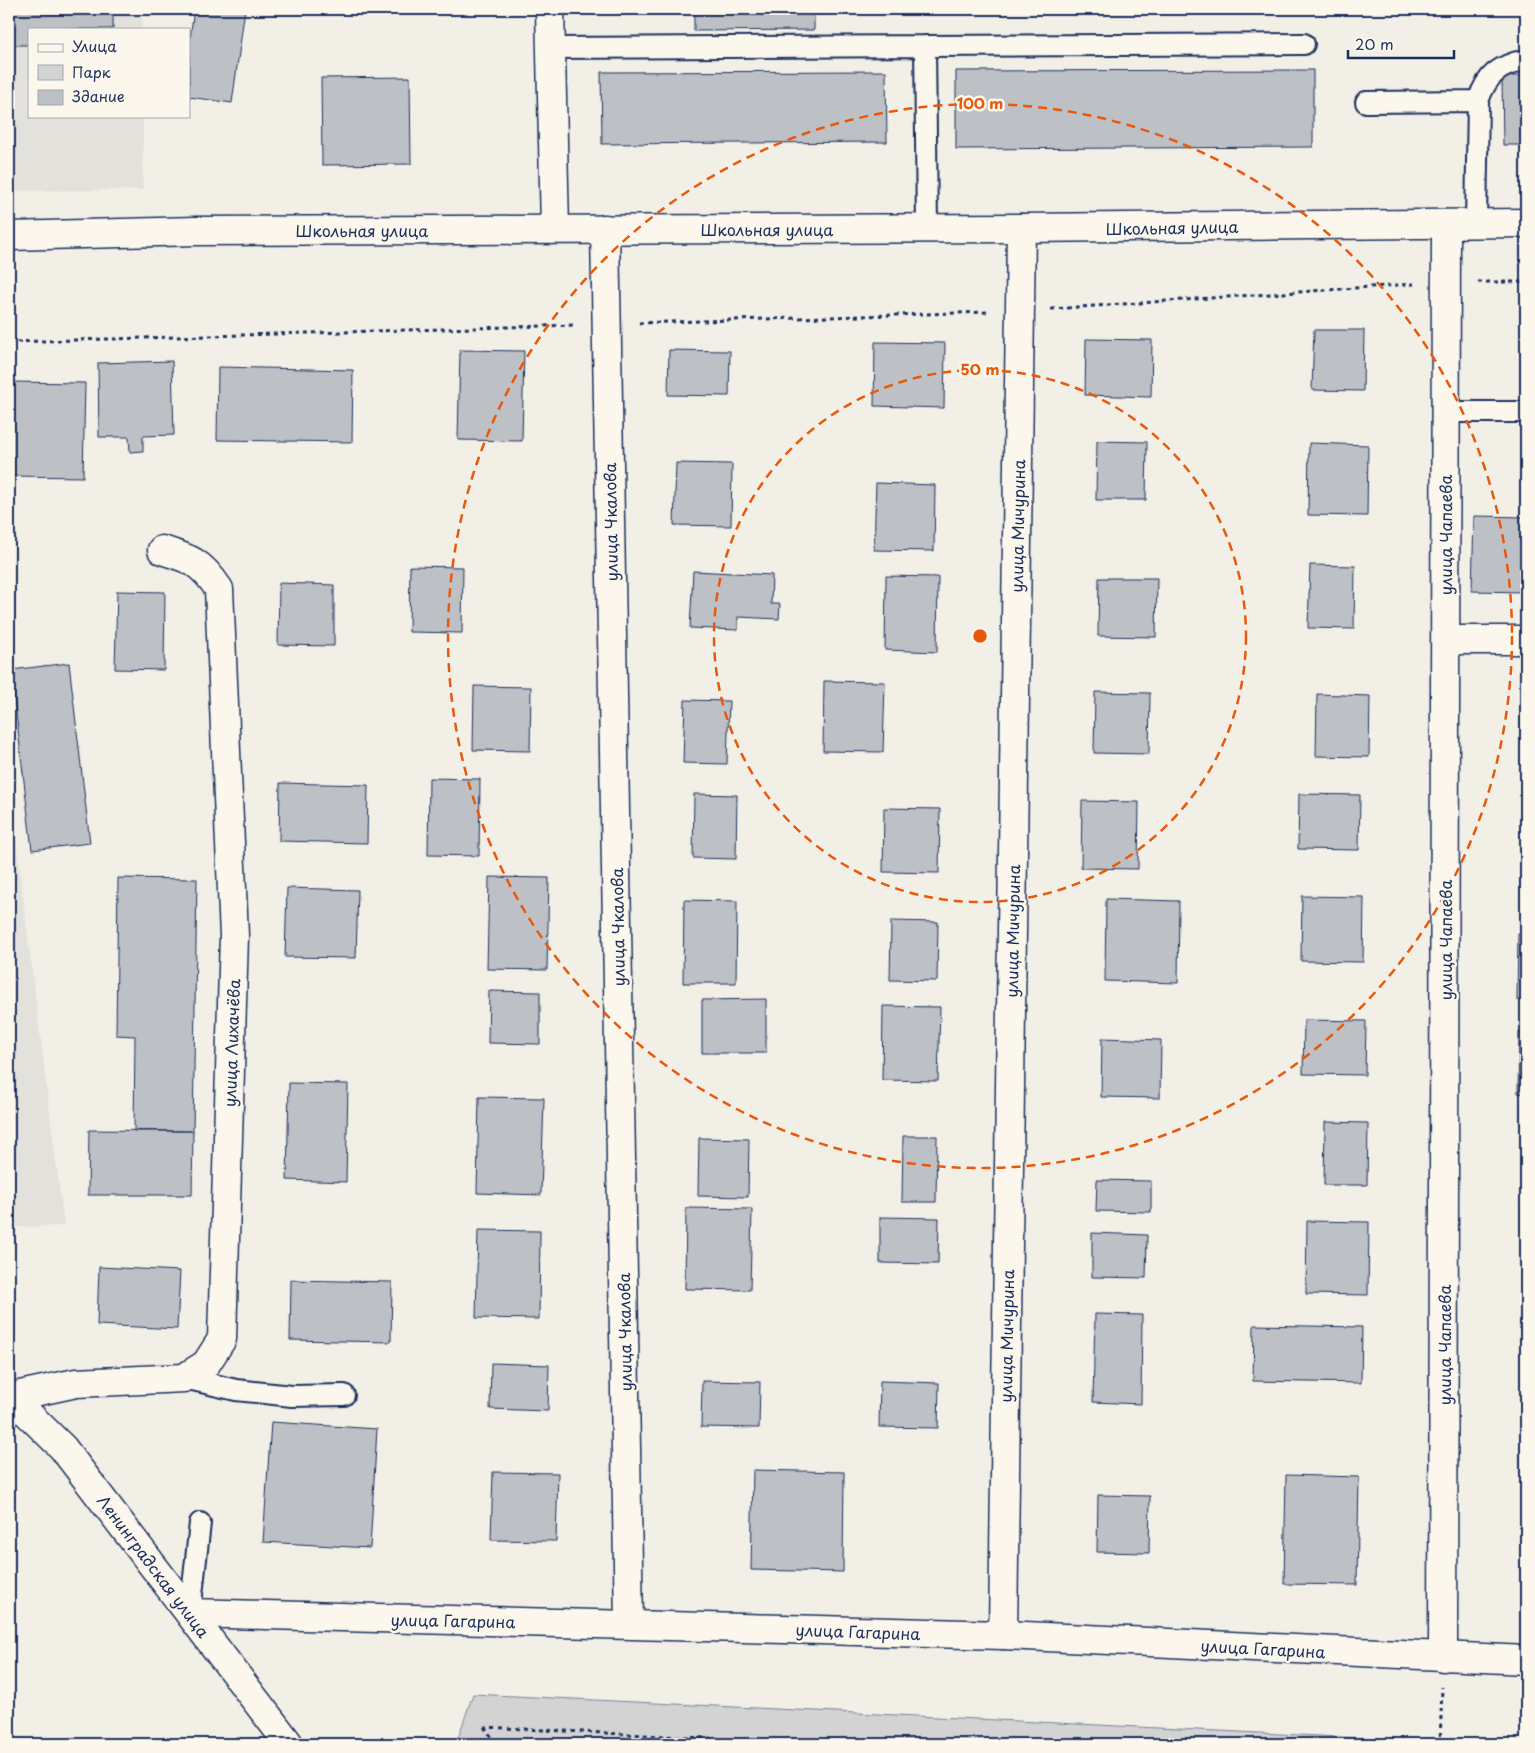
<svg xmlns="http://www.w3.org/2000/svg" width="1535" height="1753" font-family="'Playpen Sans',sans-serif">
<rect width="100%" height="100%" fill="#f2efe6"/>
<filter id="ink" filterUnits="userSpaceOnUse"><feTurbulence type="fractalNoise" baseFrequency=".02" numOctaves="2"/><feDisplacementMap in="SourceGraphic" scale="10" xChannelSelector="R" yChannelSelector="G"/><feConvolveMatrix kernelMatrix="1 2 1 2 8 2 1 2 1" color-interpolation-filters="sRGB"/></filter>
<g filter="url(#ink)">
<path fill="#e2e1dc" d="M9 9H142V29H29V116H143V190L9 191Z
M9 785 64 1226 9 1227Z"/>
<path fill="#d2d3d2" stroke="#768198" d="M473 1694 1440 1742 1489 1744H456Z"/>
<path fill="#bdc0c4" stroke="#1b2f5e" d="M9 9H113V29H29V45H9Z
M194 9H245L232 103 189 97V46Z
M694 9H814V30L694 31Z
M1313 70V147L956 149V71Z
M886 71 887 142 602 144 601 72Z
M1502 76H1526V145H1503Z
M410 77 411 164 322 165 321 78Z
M1314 330H1364L1363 391 1312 390Z
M1086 339 1152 340 1151 397 1085 395Z
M875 342 945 343 944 408 874 406Z
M460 350 524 351 522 441 458 440Z
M669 350 730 351 729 396 668 395Z
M172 361 174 435 143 436V451L130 452 129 437H99L98 363Z
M218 367 353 370 352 442 217 440Z
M9 382 85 383 83 477 9 476Z
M1097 441 1147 442 1146 500H1096Z
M1309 443 1368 445 1367 516 1308 515Z
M676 463 732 464 731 526 674 525Z
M876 483 935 485 934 551 874 550Z
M1474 516 1526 517V592L1472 591Z
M1310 565 1355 566 1354 629 1308 628Z
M410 566 463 567 462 633 409 632Z
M693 571 772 575 771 604H780L779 619 738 617V630L690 628Z
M886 576 938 577 937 652 885 650Z
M1099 578H1157L1156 637 1098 636Z
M279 583 334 585V646L278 645Z
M117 591 165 592 164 670 115 669Z
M69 663 90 843 32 850 11 670Z
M824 681 885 682 883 752 823 751Z
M474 686 531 687 530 751 473 750Z
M1095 692 1150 693 1149 754 1094 753Z
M1317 694 1370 696 1369 757 1316 756Z
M1522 694 1526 695V742H1521Z
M685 700 729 701 727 764 683 763Z
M429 778 480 779 479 856 428 855Z
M280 783 368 785 367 843 279 841Z
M694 794 737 795 736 859 693 858Z
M1299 794 1360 795 1359 850 1298 849Z
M1082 801 1139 802 1138 869 1081 868Z
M884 808 940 809 939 873 883 872Z
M1522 828H1526V889H1521Z
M489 877 549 878 547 970 487 969Z
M118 878 197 879 193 1131H134L135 1036 116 1035Z
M287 888 358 890 356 958 285 957Z
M1302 896 1364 897 1363 962 1301 961Z
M1106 899 1179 901 1178 983 1105 981Z
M684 900 737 901 736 983H683Z
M891 921 938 922 937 981 890 980Z
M1518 934H1526V1000H1517Z
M489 991 540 992V1044L488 1043Z
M766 999V1053H702V1000Z
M883 1006 940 1007 938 1081 882 1080Z
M1304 1020 1366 1021 1365 1075 1303 1074Z
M1519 1032H1526V1094L1518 1093Z
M1102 1038 1161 1040 1160 1098 1101 1097Z
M289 1083 348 1084 346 1182 287 1180Z
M479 1097 544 1098 541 1195 477 1193Z
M1325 1122 1368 1123 1367 1185H1324Z
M89 1130 193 1131 192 1195H88Z
M903 1136H937L936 1202H902Z
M699 1138 749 1139 748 1197 698 1196Z
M1523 1163H1526V1228H1522Z
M1097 1180 1151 1181V1212L1096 1211Z
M686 1208 752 1209 750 1290 685 1289Z
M880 1217 939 1218 938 1264 880 1263Z
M1307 1221 1369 1222 1368 1295 1306 1294Z
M478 1230 540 1231 539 1319 476 1318Z
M1092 1233 1147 1235 1146 1278 1092 1277Z
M99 1267 180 1271 177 1329 97 1325Z
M291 1280 392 1282 391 1342 290 1340Z
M1095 1314 1142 1315 1141 1404 1093 1402Z
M1254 1325 1362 1327 1361 1383 1253 1381Z
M491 1363 549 1365 548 1411 490 1409Z
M702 1381 760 1382 759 1428 701 1427Z
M880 1381 939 1383 938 1428 879 1427Z
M271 1422 377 1429 370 1548 263 1542Z
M753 1470 844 1472 843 1572 751 1570Z
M493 1472 558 1473 556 1541 491 1540Z
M1286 1475 1359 1477 1357 1585 1284 1584Z
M1098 1495 1150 1496 1149 1553 1097 1552Z"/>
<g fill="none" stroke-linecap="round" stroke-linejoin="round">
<defs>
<path id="lane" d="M551 48 925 46
M1366 102 1478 101
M1476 223 1478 101C1487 75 1499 65 1526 60
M927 228 925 46 1304 44
M1445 412H1526
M184 1378 236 1390 292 1396 344 1395
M190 1613 200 1523"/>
<path id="street" d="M550 9 555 229
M605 229 629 1624
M1445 640H1526
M11 1397 76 1383 184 1378 206 1364 222 1339 234 936 219 589C201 562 191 559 162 550
M1003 1635 1021 228
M1443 1657 1446 224"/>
<path id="secondary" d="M9 236 196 231 1021 228 1526 223
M190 1613 1003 1635 1526 1660"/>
<path id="primary" d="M9 1395 63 1448 289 1744"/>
</defs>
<use href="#lane" stroke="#1b2f5e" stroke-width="24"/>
<use href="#street" stroke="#1b2f5e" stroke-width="31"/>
<use href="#secondary" stroke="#1b2f5e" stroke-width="31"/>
<use href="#primary" stroke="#1b2f5e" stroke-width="31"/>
<path stroke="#1b2f5e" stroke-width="3" stroke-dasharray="4 4" stroke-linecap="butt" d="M1478 282H1526
M1051 309 1414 284
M639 323 988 312
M9 342 575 325
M484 1727 823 1744
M484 1727 497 1744
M1440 1744 1442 1687"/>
<use href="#lane" stroke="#fbf7ec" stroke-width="20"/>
<use href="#street" stroke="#fbf7ec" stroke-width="28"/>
<use href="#secondary" stroke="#fbf7ec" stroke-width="28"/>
<use href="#primary" stroke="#fbf7ec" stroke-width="28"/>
</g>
</g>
<g fill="none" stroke="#e8590c" stroke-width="2.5" stroke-dasharray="9 6">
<circle cx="980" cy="636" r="266"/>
<circle cx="980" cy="636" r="532"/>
</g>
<g text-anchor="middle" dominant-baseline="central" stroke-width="5" stroke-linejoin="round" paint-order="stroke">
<g font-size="16" fill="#1b2f5e" stroke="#fbf7ec">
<text transform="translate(1172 227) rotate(-1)">Школьная улица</text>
<text x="767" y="229">Школьная улица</text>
<text x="362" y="230">Школьная улица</text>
<text transform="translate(610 522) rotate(-91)">улица Чкалова</text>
<text transform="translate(1017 526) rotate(-89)">улица Мичурина</text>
<text transform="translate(1445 535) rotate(-90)">улица Чапаева</text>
<text transform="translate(617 927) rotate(-91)">улица Чкалова</text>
<text transform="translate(1012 931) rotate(-89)">улица Мичурина</text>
<text transform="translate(1445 940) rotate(-90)">улица Чапаева</text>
<text transform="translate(231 1043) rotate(-88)">улица Лихачёва</text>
<text transform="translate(624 1332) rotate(-91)">улица Чкалова</text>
<text transform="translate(1006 1336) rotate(-89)">улица Мичурина</text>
<text transform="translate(1444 1345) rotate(-90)">улица Чапаева</text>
<text transform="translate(154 1566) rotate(53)">Ленинградская улица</text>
<text transform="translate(453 1620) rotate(1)">улица Гагарина</text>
<text transform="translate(858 1631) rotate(2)">улица Гагарина</text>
<text transform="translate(1263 1648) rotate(3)">улица Гагарина</text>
</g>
</g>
<circle cx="980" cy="636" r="8" fill="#e8590c" stroke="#fbf7ec" stroke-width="2.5"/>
<g font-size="15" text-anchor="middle" font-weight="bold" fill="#e8590c" stroke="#fbf7ec" stroke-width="5" stroke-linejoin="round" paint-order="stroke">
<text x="980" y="109">100 m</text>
<text x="980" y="375">50 m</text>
</g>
<rect width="1535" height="1753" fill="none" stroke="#fbf7ec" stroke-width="30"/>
<rect x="15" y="15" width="1505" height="1723" fill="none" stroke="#1b2f5e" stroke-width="2" filter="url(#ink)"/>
<rect x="28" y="28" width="162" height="90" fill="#fbf7ec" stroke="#a1a7b3"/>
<rect x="38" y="44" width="25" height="8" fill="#fbf7ec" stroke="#a1a7b3"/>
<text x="72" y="52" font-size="15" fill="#1b2f5e">Улица</text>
<rect x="38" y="65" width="25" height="15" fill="#d2d3d2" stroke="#a1a7b3"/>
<text x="72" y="78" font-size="15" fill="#1b2f5e">Парк</text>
<rect x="38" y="90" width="25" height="15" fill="#bdc0c4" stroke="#a1a7b3"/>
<text x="72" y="102" font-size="15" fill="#1b2f5e">Здание</text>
<path d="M1348 50v8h106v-8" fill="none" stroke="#1b2f5e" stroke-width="2.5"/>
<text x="1355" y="50" font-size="15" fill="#1b2f5e" stroke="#fbf7ec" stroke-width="4" paint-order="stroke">20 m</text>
</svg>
